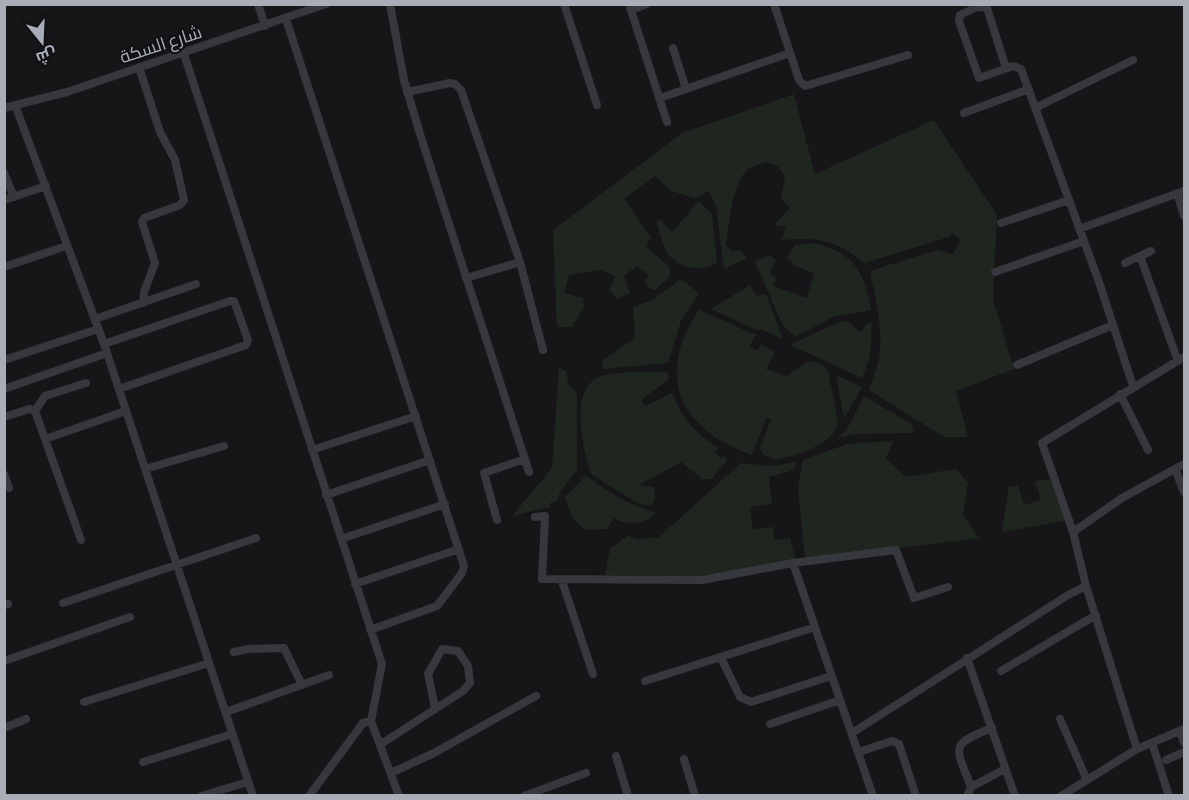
<svg xmlns="http://www.w3.org/2000/svg" width="1189" height="800" font-family="'Sofia Sans Condensed',Cairo,sans-serif">
<rect width="100%" height="100%" fill="#161618"/>
<path fill="#1e261f" d="M794 94 815 174 934 120 997 215 993 299 1014 369 956 391 968 437H944L869 390C872 380 877 369 879 359 884 330 875 299 870 271L937 250 953 254 961 240 952 233 949 237 864 263C837 240 818 237 782 240L786 227 774 225 790 208 781 199 785 176 777 166 766 162C760 164 753 166 748 169 732 182 729 225 726 245L732 251 740 250 747 258 724 269 716 205 708 191 695 198 671 191 655 176 624 199 651 237 646 246 670 268V276L655 290 648 287 645 281 649 275 637 266 624 276 630 293 617 299 609 290 615 276 601 270 569 275 564 293 583 298 584 307 572 327H557L553 230 682 133Z
M699 201 712 214 717 263C701 272 680 269 668 254 662 247 660 231 656 222L660 219 672 232Z
M814 243C854 253 864 270 871 310L833 317 796 337 783 326 755 262 769 255 776 260 770 274 777 277 773 286 807 298 814 273 795 266 787 258 795 245Z
M681 279 699 293 681 321 668 363 602 369 603 360 635 338 633 307 652 300Z
M750 285 757 296 766 294 783 339 763 330 754 329 711 309Z
M699 310 756 335 749 346 757 351 761 344 775 352 766 369 787 376 807 361 820 363 828 370C830 383 839 415 837 426 831 446 796 454 778 460L764 455 760 448 771 419 766 418 752 455C680 430 654 376 699 310Z
M841 321 849 322 861 333 866 324 872 322 870 357 862 378 790 345Z
M559 367 566 371 569 386 577 392V469L560 492 557 502 550 503V507L512 516 552 468Z
M667 372 669 379 641 400 646 406 672 393C683 419 694 432 718 448L715 453 720 458 725 455 727 461 711 479H702L681 462 639 485 654 487 655 498 652 505 639 504 591 474C583 449 568 388 601 376 614 371 651 372 667 372Z
M836 375 862 387 844 419Z
M864 396 911 424 914 433 858 434 839 437 848 427Z
M893 441 886 459 906 477 956 469 968 483 963 514 979 538 805 560 798 488 803 460 847 444Z
M796 462 794 470 769 477 772 504 750 507 753 529 773 527 775 540 790 538 796 562 697 576 605 575 610 548 629 535 636 540 659 537 741 463 771 466Z
M586 475C608 493 630 505 656 513 647 524 626 526 614 518L607 529 584 530 572 517 565 497Z
M1050 479 1065 521 1002 532 1009 486H1018L1024 505 1041 500 1035 481Z"/>
<g fill="none" stroke-linecap="round" stroke-linejoin="round">
<path stroke="#37383d" stroke-width="8" d="M258 4 265 26
M390 4 404 80 420 134 529 472
M564 4 597 105
M629 4 667 122
M774 4 799 80 805 86 908 55
M631 10 647 4
M286 19 464 566 462 573 437 606 370 630
M673 48 686 89
M184 54 382 664 371 721 399 796
M139 67 160 132 175 160 184 200 180 205 144 218 142 222 155 263 144 292 143 303
M1006 68 987 8 977 7 960 15 959 21 979 78 1013 66 1021 69 1099 282 1133 386
M407 92 450 83 455 84 461 90 520 262 543 350
M660 98 790 53
M15 105 104 344 253 796
M4 108 67 92 326 4
M1035 108 1133 60
M964 113 1029 89
M4 173 14 197
M1177 193 1184 216
M4 200 46 186
M1001 223 1069 200
M1079 229 1184 191
M1151 251 1140 256 1178 361
M1125 263 1140 256
M4 267 66 246
M995 272 1084 241
M466 278 520 262
M95 319 196 284
M104 344 230 301H234L248 340 246 345 119 389
M4 360 98 329
M1017 365 1113 325
M4 389 107 353
M1120 394 1148 450
M35 411 45 396 86 383
M4 417 29 409 35 411 81 540
M45 439 126 411
M312 450 416 416
M145 469 224 446
M1175 469 1184 492
M4 474 9 488
M326 495 430 460
M535 517 545 516 542 579 702 580 793 563 896 550 914 598 948 587
M497 520 484 473 525 459
M1073 532 1122 498 1184 464
M341 539 445 504
M793 563 873 796
M562 581 593 674
M355 584 459 549
M63 603 256 538
M4 605 8 604
M234 652 248 649 284 648 302 685
M721 658 740 697 751 702 831 676
M967 658 1015 796
M4 661 130 617
M1001 671 1096 615
M645 681 815 627
M84 702 209 663
M226 712 329 675
M1060 719 1087 780
M770 724 840 700
M4 728 26 719
M1180 731 1184 743
M852 733 1068 595 1086 586
M1152 743 1169 796
M381 744 463 691 470 683 468 666 458 651 442 649 428 674 435 708
M1137 749 1086 586 1073 532 1042 443 1184 357
M859 752 892 741 899 744 916 796
M616 756 628 796
M684 759 695 796
M1166 760 1184 752
M143 762 232 734
M391 773 434 753 536 696
M971 787C956 747 948 745 992 728
M201 796 248 782
M309 796 363 723 371 721
M524 796 586 773
M967 796 971 787 1005 769
M1061 796 1137 749 1184 729"/>
</g>
<g text-anchor="middle" dominant-baseline="central" stroke-width="4.5" stroke-linejoin="round" paint-order="stroke">
<g font-size="18" fill="#a8adb8" stroke="#111113">
<text transform="translate(161 45) rotate(-18)">شارع السكة</text>
</g>
</g>
<rect width="1189" height="800" fill="none" stroke="#a8adb8" stroke-width="12"/>
<g transform="translate(42 42) rotate(162)" stroke="#111113" stroke-width="4.5" paint-order="stroke">
<path d="M0-4.5L10 22L0 15L-10 22Z" fill="#a8adb8"/>
<text y="-9" font-size="16" font-weight="bold" text-anchor="middle" fill="#a8adb8">ش</text>
</g>
</svg>
